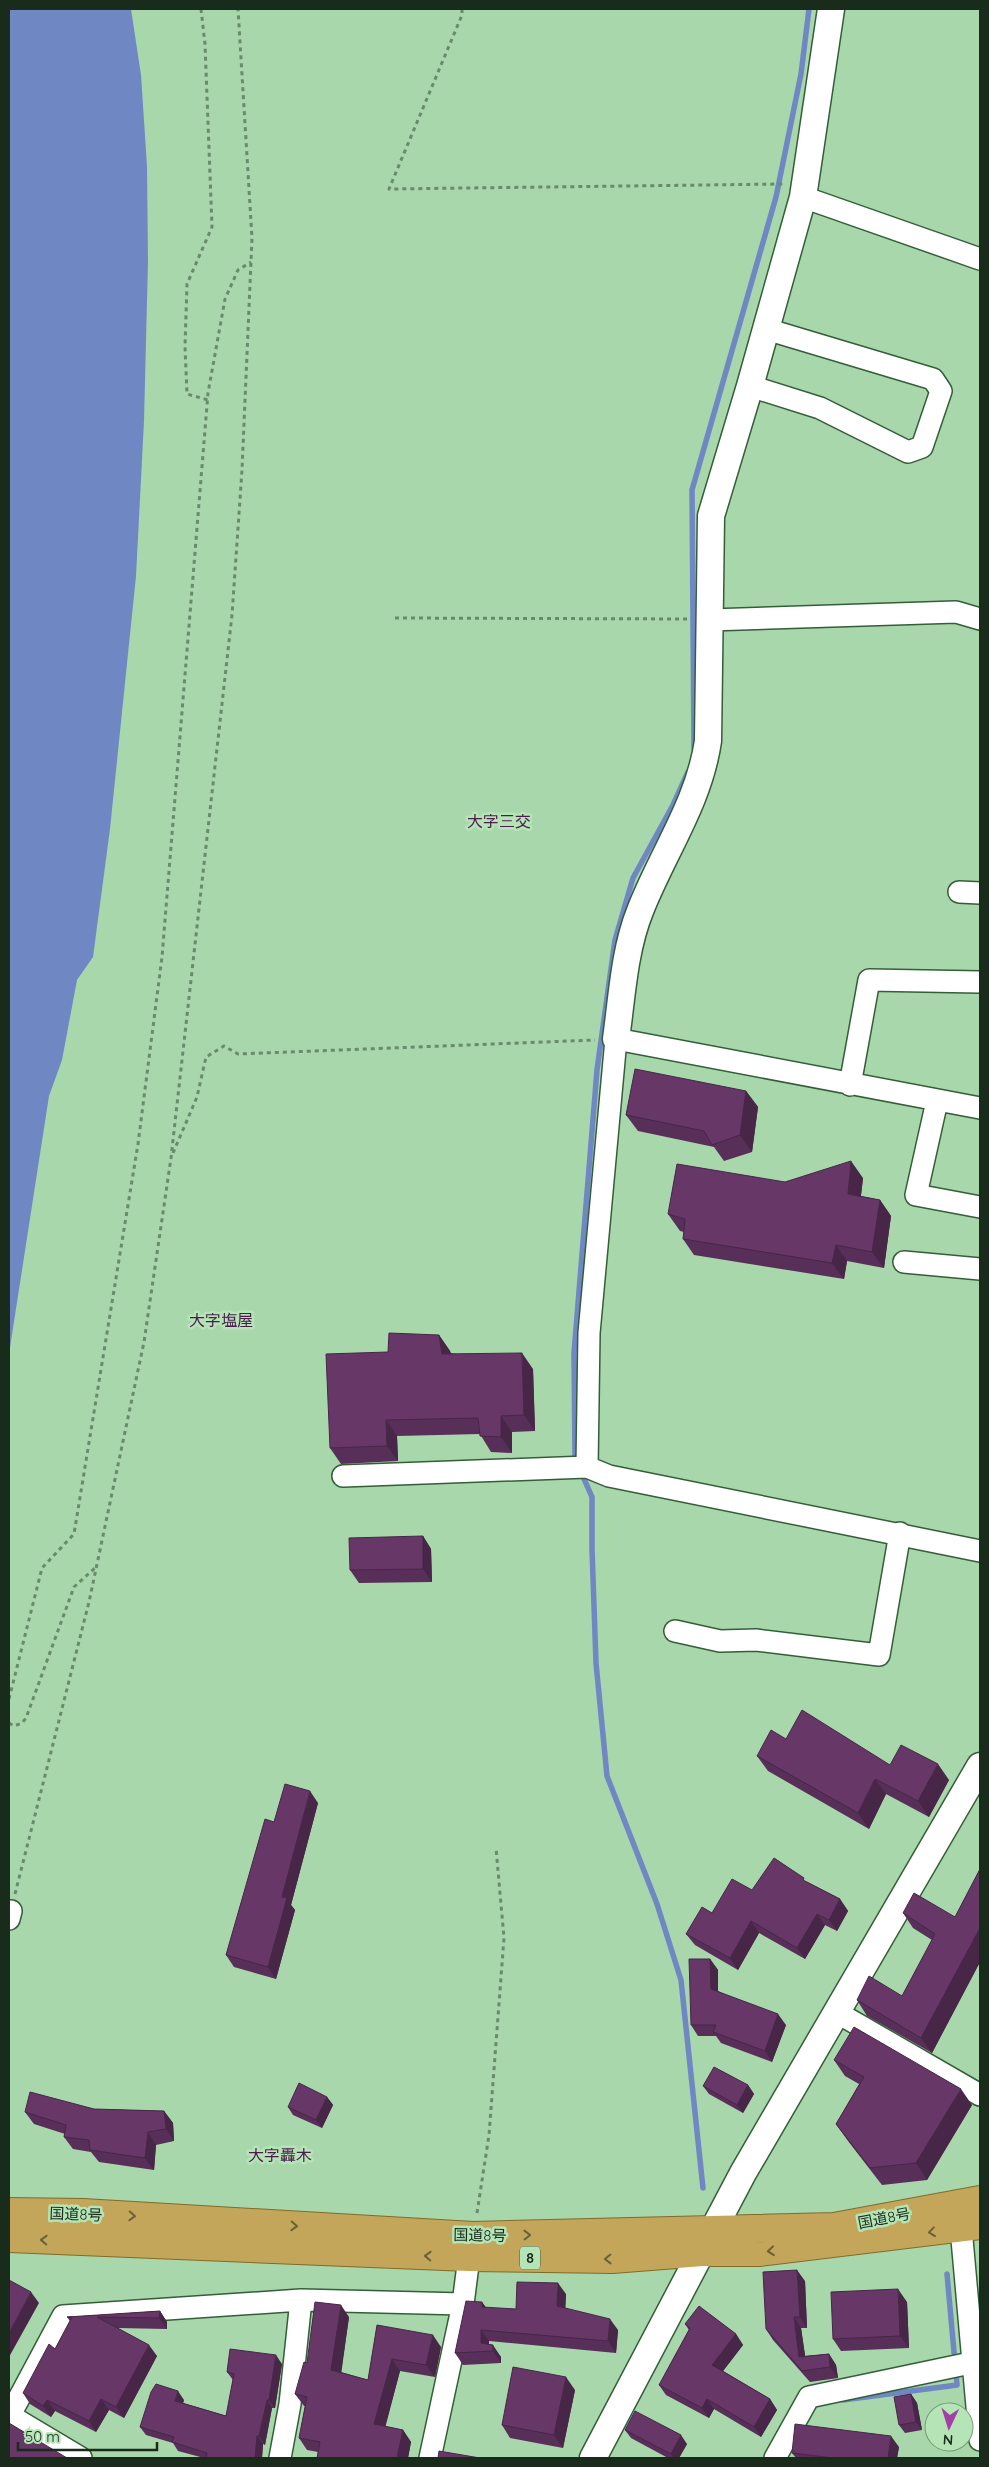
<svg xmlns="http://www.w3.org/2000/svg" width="989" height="2467" font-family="Quicksand,'Noto Sans JP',sans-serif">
<rect width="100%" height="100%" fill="#a8d7ab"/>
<path fill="#6f88c4" d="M9 9H131L141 75 147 166 148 261 144 421 136 576 110 829 93 957 77 980 62 1060 49 1096 9 1354Z"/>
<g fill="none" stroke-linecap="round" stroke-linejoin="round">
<path stroke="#6f88c4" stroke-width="5.5" d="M694 749 692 490 776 197 801 74 809 9
M577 1464 575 1459 574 1353 597 1070 615 940 633 878 673 805 688 772
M581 1472 592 1497V1549L596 1663 607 1776 657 1904 681 1980 703 2188
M843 2400 957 2385 947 2274"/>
<defs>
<path id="minor" d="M803 197 980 259
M750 386 820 408 908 452 922 447 941 391 933 379 766 329
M710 620 956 612 980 619
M959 892 980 893
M850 1085 869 980 980 982
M937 1101 916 1195 980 1207
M904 1262 980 1269
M587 1467 589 1333 616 1039 980 1108
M343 1476 587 1467 609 1476 980 1551
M675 1631 720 1641 756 1640 879 1655 900 1533
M9 1919 11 1911
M838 2013 980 2095
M961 2228 980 2440
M9 2415 81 2458
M10 2415 63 2316 301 2300
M280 2458 290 2404 301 2300 463 2304 469 2257
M430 2458 463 2304
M775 2458 809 2397 980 2361"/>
<path id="tertiary" d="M616 1039C622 997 624 951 640 911 662 854 699 803 708 741L711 516 750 386 803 197 831 9
M593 2458 743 2173 980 1766"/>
<path id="trunk" d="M9 2212 83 2213 473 2236 834 2227 980 2200
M9 2238 469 2257 612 2259 702 2252H759L980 2225"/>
</defs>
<use href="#minor" stroke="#345e38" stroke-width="24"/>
<use href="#tertiary" stroke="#345e38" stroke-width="29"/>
<use href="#trunk" stroke="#7e6c2a" stroke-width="30"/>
<path stroke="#688b6b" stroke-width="3" stroke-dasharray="4 4" stroke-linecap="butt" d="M201 9 205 44 212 227 187 284 185 347 187 394 208 400
M462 9V15L389 189 783 184
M395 618 689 619
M173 1153 197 1097 206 1057 224 1046 238 1054 595 1040
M9 1699 42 1568 74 1534 138 1144 162 957 208 393 225 299 238 270 251 262
M9 1723 14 1726 22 1723 26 1718 74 1587 96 1567
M15 1894 89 1602 144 1342 171 1158 232 615 242 470 252 238 238 9
M477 2213 489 2135 504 1938 496 1848"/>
<use href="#minor" stroke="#fff" stroke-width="21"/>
<use href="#tertiary" stroke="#fff" stroke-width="26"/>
<use href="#trunk" stroke="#c4a65b" stroke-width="28"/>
</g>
<path fill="#582f59" d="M746 1091 758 1107 752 1152 724 1161 714 1147 638 1131 626 1115Z
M863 1178 861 1196 880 1200 891 1216 884 1268 847 1261 844 1279 694 1255 683 1239 684 1232 680 1231 668 1214 785 1182Z
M439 1335 450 1351 451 1353 533 1369 535 1431 512 1432V1453L491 1452 480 1434 397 1436 398 1461 341 1464 330 1448 388 1352Z
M423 1536 431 1549 432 1582 359 1583 350 1570Z
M786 1739 890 1765 949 1780 929 1817 886 1794 869 1829 768 1771 757 1756Z
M318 1803 291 1905 295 1910 276 1979 234 1967 226 1955 274 1822Z
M980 1869V1962L932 2053 867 2016 857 2000 902 1996 932 1940 913 1928 903 1913 955 1917Z
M807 1882 840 1899 848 1911 837 1931 825 1925 805 1959 759 1933 738 1970 695 1945 686 1934 712 1913 752 1890Z
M710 1959 718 1970V1991L786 2025 772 2062 721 2043 716 2036H698L691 2025Z
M834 2060 972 2105 927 2180 882 2185 848 2141 836 2124 859 2084 845 2076Z
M748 2085 754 2094 743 2113 709 2094 703 2086Z
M327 2097 333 2105 322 2128 293 2115 288 2107Z
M94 2109 164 2111 173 2123 174 2141 156 2145 154 2170 99 2162 91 2152 73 2149 64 2137 65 2134 34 2124 25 2112Z
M805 2281 807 2328H801L805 2356 829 2354 836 2365 838 2378 810 2382 773 2340 766 2329Z
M566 2294 565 2308 618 2330 616 2353 489 2341V2344L501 2357V2363L463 2365 455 2353 482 2302 486 2308 516 2309Z
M907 2302 909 2348 841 2351 833 2339Z
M160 2311 167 2322V2329L118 2328 157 2356 124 2418 109 2410 96 2432 55 2411 51 2417 30 2404 23 2393 55 2349 70 2321 67 2317Z
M349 2317 341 2372 368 2380 377 2325 441 2347 435 2377 400 2371 385 2426 403 2430 411 2442 408 2458H317L318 2452 307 2450 299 2438 305 2406H304L295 2394 307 2363Z
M685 2324 736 2334 743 2345 723 2371 770 2399 777 2410 761 2437 714 2409 709 2418 666 2395 659 2385 689 2330Z
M282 2364 275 2408H272L265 2445 263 2444 262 2458H204L178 2451 173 2443 146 2435 140 2427 184 2400 183 2403 226 2416 233 2380 227 2372Z
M575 2390 563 2448 510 2438 502 2425Z
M911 2394 917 2403 922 2430 905 2433 899 2425Z
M625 2430 687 2444 679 2458H668L631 2438Z
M899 2447 897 2458H796L792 2453Z"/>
<path fill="#472648" d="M746 1091 758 1107 752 1152 740 1135Z
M851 1161 863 1178 859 1211 848 1194Z
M880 1200 891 1216 884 1268 872 1252Z
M836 1245 847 1261 844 1279 832 1263Z
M439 1335 450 1351 453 1369 442 1354Z
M522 1353 533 1369 535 1431 524 1415Z
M501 1416 512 1432V1453L501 1437Z
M386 1420 397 1436 398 1461 387 1446Z
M423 1536 431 1549 432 1582 423 1569Z
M938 1764 949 1780 929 1817 918 1801Z
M875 1779 886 1794 869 1829 858 1813Z
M310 1791 318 1803 291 1905 295 1910 276 1979 268 1967 282 1897Z
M840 1899 848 1911 837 1931 829 1920Z
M817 1914 825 1925 805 1959 797 1948Z
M751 1921 759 1933 738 1970 730 1958Z
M980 1928V1962L932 2053 921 2038Z
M710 1959 718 1970V2000L711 1989Z
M778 2014 786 2025 772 2062 765 2051Z
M748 2085 754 2094 743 2113 737 2105Z
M961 2089 972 2105 927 2180 916 2163Z
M327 2097 333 2105 322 2128 316 2120Z
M164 2111 173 2123 174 2141 166 2129Z
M148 2132 156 2145 154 2170 145 2158Z
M797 2270 805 2281 807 2328 800 2317Z
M558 2283 566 2294 565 2318 557 2306Z
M898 2289 907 2302 909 2348 900 2336Z
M31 2292 39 2303 9 2357V2333Z
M482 2302 490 2313 482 2307Z
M341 2305 349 2317 340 2382 331 2370Z
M160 2311 167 2322V2329L159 2318Z
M794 2317 801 2328 807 2368 799 2357Z
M610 2319 618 2330 616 2353 608 2341Z
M481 2330 489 2341V2352L481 2343Z
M736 2334 743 2345 720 2375 712 2365Z
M433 2335 441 2347 435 2377 426 2365Z
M149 2345 157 2356 124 2418 116 2407Z
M493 2345 501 2357V2363L493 2351Z
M829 2354 836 2365 838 2378 830 2367Z
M276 2355 282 2364 275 2408 269 2400Z
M392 2359 400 2371 383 2436 374 2424Z
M566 2377 575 2390 563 2448 554 2435Z
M178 2391 184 2400 181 2410 175 2401Z
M911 2394 917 2403 922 2430 916 2422Z
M101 2399 109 2410 96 2432 89 2421Z
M707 2399 714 2409 709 2418 702 2408Z
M770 2399 777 2410 761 2437 754 2427Z
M47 2400 55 2411 51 2417 43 2406Z
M267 2400 272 2408 265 2445 259 2436Z
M403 2430 411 2442 408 2458H397Z
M681 2435 687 2444 679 2458H674L671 2454Z
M257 2436 263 2444 262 2458H255Z
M891 2436 899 2447 897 2458H888Z"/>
<path fill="#663767" stroke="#472648" d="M635 1069 746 1091 740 1135 712 1145 704 1131 626 1115Z
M851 1161 848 1194 880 1200 872 1252 836 1245 832 1263 683 1239 685 1219 668 1214 677 1164 785 1182Z
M389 1333 439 1335 442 1354 522 1353 524 1415 501 1416V1437L480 1436 478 1418 386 1420 387 1446 330 1448 326 1354 388 1352Z
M423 1536V1569L350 1570 349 1538Z
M802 1710 890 1765 901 1745 938 1764 918 1801 875 1779 858 1813 757 1756 771 1730 786 1739Z
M285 1784 310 1791 282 1897 287 1898 268 1967 226 1955 265 1819 274 1822Z
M774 1858 804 1878 803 1880 840 1899 829 1920 817 1914 797 1948 751 1921 730 1958 686 1934 702 1907 712 1913 732 1879 752 1890Z
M980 1869V1928L921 2038 857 2000 869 1976 902 1996 935 1934 903 1913 914 1893 955 1917Z
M689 1959H710L711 1989 778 2014 765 2051 713 2032 716 2025H691Z
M854 2027 961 2089 916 2163 870 2168 836 2124 864 2077 834 2060Z
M714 2067 748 2085 737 2105 703 2086Z
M299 2083 327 2097 316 2120 288 2107Z
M30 2092 94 2109 164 2111 166 2129 148 2132 145 2158 90 2150 89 2140 64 2137 66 2125 25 2112Z
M797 2270 800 2317H794L799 2357 829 2354 830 2367 802 2371 766 2329 763 2272Z
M9 2280 31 2292 9 2333Z
M517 2282 558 2283 557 2306 610 2319 608 2341 481 2330V2343L493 2345V2351L455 2353 466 2301 482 2302V2307L516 2309Z
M898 2289 900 2336 833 2339 831 2292Z
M315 2302 341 2305 331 2370 368 2380 377 2325 433 2335 426 2365 392 2359 374 2424 403 2430 397 2458H317L320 2442 299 2438 307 2397 295 2394 304 2362 307 2363Z
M699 2306 736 2334 712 2365 770 2399 754 2427 707 2399 702 2408 659 2385 690 2328 685 2324Z
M160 2311 159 2318 97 2317 149 2345 116 2407 101 2399 89 2421 47 2400 43 2406 23 2393 49 2344 55 2349 72 2317H67Z
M230 2349 276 2355 269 2400H267L259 2436H257L255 2458H206L207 2453 172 2442 174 2437 140 2427 151 2392 156 2384 178 2391 175 2401 226 2416 234 2374 227 2372Z
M513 2367 566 2377 554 2435 502 2425Z
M911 2394 916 2422 899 2425 894 2397Z
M635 2411 681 2435 671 2454 625 2430Z
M9 2423 67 2458H68H9Z
M795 2424 891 2436 888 2458H833L792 2453Z
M439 2451 480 2458H438Z"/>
<defs><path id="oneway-chevron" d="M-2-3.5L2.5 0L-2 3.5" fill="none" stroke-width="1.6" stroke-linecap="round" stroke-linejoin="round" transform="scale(1.25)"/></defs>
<g stroke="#666238">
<use href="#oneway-chevron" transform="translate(132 2216) rotate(3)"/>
<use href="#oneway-chevron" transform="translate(294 2226) rotate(3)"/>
<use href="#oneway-chevron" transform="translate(932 2232) rotate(173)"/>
<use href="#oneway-chevron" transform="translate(527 2235) rotate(-1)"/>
<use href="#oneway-chevron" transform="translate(44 2240) rotate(-178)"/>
<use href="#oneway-chevron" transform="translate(771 2251) rotate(174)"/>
<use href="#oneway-chevron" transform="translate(428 2256) rotate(-178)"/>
<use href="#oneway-chevron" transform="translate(608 2259) rotate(179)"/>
</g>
<g text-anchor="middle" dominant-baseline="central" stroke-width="5" stroke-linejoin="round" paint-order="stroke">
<rect fill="#b5e4b7" stroke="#48624a" stroke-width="1" x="520" y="2246.5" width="20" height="23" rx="4"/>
<g font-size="14" font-weight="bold" fill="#192b1b">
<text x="530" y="2258">8</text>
</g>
<g font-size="15" fill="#192b1b" stroke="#b5e4b7">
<text transform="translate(76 2214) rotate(2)">国道8号</text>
<text transform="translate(884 2218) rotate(-11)">国道8号</text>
<text transform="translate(480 2235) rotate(1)">国道8号</text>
</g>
<g font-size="16" fill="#4b1c4d" stroke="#b5e4b7">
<text x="499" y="821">大字三交</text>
<text x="221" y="1320">大字塩屋</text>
<text x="280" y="2155">大字轟木</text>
</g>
</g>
<rect width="989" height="2467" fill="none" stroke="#192b1b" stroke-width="20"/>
<g transform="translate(949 2427) rotate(184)"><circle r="24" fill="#b5e4b7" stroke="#779a79"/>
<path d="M0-4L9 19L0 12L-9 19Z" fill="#a240a6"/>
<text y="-8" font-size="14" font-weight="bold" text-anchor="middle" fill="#192b1b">N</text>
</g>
<path d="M18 2442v8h139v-8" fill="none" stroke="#192b1b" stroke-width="2.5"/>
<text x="25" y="2442" font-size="15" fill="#192b1b" stroke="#b5e4b7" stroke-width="4" paint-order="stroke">50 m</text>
</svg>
